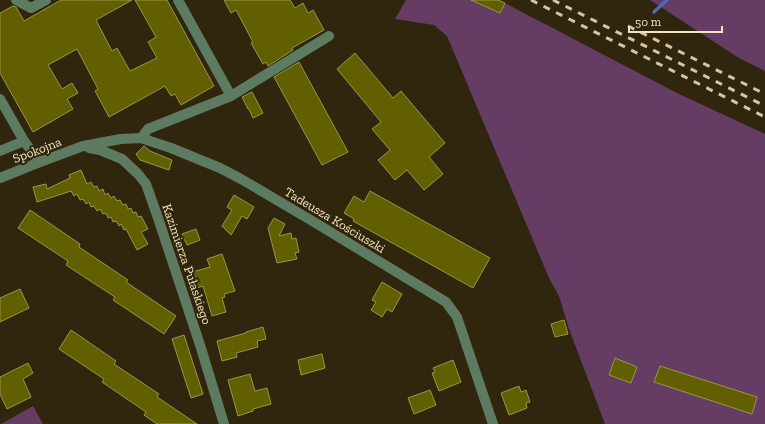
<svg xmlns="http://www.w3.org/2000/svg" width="765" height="424" font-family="'Zilla Slab',serif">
<rect width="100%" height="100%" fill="#30260e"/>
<path fill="#653c64" d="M406 0H499L677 93 765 134V424H605L569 329 559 296 549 278 447 36 434 25 395 19Z
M650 0H765V71L739 58Z
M33 406 43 424H1Z"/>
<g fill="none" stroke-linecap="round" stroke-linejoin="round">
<path stroke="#5069b1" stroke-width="3.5" d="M654 12 667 0"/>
</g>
<path fill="#615f00" stroke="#989748" d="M61 0H132L96 20 112 51 117 48 130 71 157 58 148 42 156 37 135 0H167L214 86 181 105 175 94 171 96 165 86 109 117 95 91 98 89 77 49 48 65 62 89 72 83 78 93 67 99 73 109 33 132 0 73V13L13 6 16 7 24 21Z
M224 0H290L295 8 303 3 308 13 313 10 324 30 292 48 293 50 268 66 266 62 263 64 251 43 253 42 236 10 231 13Z
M471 0H498L505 3 500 13Z
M355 53 393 98 401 91 445 143 429 157 443 174 424 190 407 170 395 180 378 160 390 150 372 129 381 122 337 69Z
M299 62 348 152 322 165 274 77Z
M252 92 263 113 253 118 249 109H248L242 97Z
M144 146 150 151 172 160 169 170 140 160 136 154Z
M81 170 87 184 91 182 94 187 97 186 99 191 103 189 105 195 108 193 111 198 114 196 117 201 120 200 123 205 126 204 128 209 131 208 133 213 136 212 138 217 141 216 148 229 141 232 148 244 137 250 126 229 124 230 121 224 119 226 116 221 113 222 111 217 108 218 106 213 103 214 100 209 97 211 94 206 91 207 89 202 86 204 83 199 80 200 77 194 74 196 71 191 37 202 33 187 46 184 47 189 70 178 69 175Z
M370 191 490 258 473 288 353 221 354 219 344 213 354 196 364 202Z
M234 195 254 207 247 219 242 216 231 235 222 226 232 210 227 207Z
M30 210 80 244 79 247 128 280 126 282 176 316 164 334 113 300 115 297 66 265 68 261 18 228Z
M274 218 285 224 279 236 291 233 292 239 296 238 299 252 295 253 297 259 277 263 268 228Z
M196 229 200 240 187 245 182 234Z
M222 254 235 291 224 294 225 297 222 298 226 312 212 316 203 286 194 289 189 273 210 267 207 259Z
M382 282 402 294 392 312 387 309 382 317 371 310 376 302 372 300Z
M20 289 29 308 0 322V298Z
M564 320 568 334 555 337 551 324Z
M263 327 266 339 257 341 258 347 236 353 237 357 222 361 217 341 246 333V332Z
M71 330 116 361 114 364 159 394 157 397 197 424H157L144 415 146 412 102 382 104 379 59 349Z
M184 335 203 394 191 398 172 339Z
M322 354 325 368 301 375 298 360Z
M615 358 637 367 631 383 609 375Z
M453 360 461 382 439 391 432 373 435 372 433 368Z
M28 363 33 373 23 379 31 397 7 409 0 394V377Z
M660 366 757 397 752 414 654 382Z
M250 374 255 391 267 388 271 404 253 409V411L238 416 228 380Z
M519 386 521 392 526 390 530 402 526 403 527 408 509 415 501 393Z
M430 390 436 405 414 414 408 398Z"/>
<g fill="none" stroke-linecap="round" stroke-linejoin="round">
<path stroke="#5d7b61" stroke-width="10" d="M16 0 31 8 46 0
M231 96 329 36
M0 99 24 141 40 162
M141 138 148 129 231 96 178 0
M89 148 100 150 122 159 138 174 146 184 158 218 201 348 224 424
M0 151 24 141
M0 178 40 162 83 146 121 139 141 138 171 148 220 168 241 179 309 219 446 302 457 317 493 424"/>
<path stroke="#d5c6a3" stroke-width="3" stroke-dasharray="7 7" stroke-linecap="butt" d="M531 0 765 117
M553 0 765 106
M628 26 765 94"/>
</g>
<g text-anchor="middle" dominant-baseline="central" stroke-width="4" stroke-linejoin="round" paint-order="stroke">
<g font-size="13" fill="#f2e3be" stroke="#30260e">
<text transform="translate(37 150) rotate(-21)">Spokojna</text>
<text transform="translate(335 220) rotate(31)">Tadeusza Kościuszki</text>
<text transform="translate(187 264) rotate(71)">Kazimierza Pułaskiego</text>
</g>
</g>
<path d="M629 26v6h93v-6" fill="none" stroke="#f2e3be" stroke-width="2"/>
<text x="635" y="26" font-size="12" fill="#f2e3be" stroke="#30260e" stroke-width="3" paint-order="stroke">50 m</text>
</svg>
